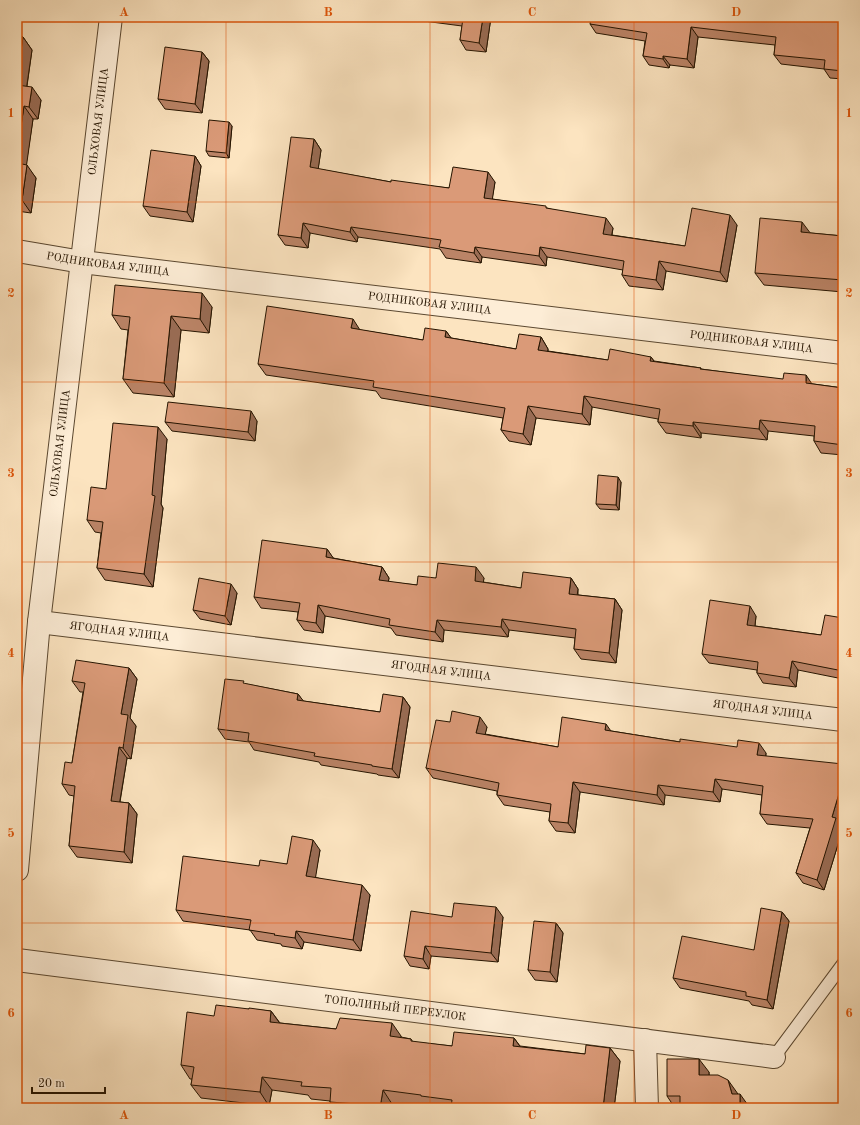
<svg xmlns="http://www.w3.org/2000/svg" width="860" height="1125" font-family="'Old Standard TT',serif">
<rect width="100%" height="100%" fill="#fce4c0"/>
<filter id="stains"><feTurbulence type="fractalNoise" baseFrequency=".005" numOctaves="4"/><feColorMatrix values="0 0 0 0 .2 0 0 0 0 .09 0 0 0 0 .02 0 0 0 .5 -.17"/></filter>
<radialGradient id="worn" r=".72"><stop offset=".6" stop-color="#630" stop-opacity="0"/><stop offset="1" stop-color="#630" stop-opacity=".3"/></radialGradient>
<g fill="none" stroke-linecap="round" stroke-linejoin="round">
<defs>
<path id="lane" d="M774 1057 843 964"/>
<g id="street">
<path id="s1" d="M17 251 82 262 843 353"/>
<path id="s2" d="M39 622 843 720"/>
<path id="s3" d="M17 870 39 622 111 17"/>
<path id="s4" d="M17 960 774 1057"/>
<path d="M645 1040 647 1108"/>
</g>
</defs>
<use href="#lane" stroke="#5b4830" stroke-width="14"/>
<use href="#street" stroke="#5b4830" stroke-width="24"/>
<use href="#lane" stroke="#fdedd6" stroke-width="12"/>
<use href="#street" stroke="#fdedd6" stroke-width="22"/>
</g>
<path fill="#bb8467" stroke="#251400" d="M393 17H491L486 52 466 50 460 40 462 26Z
M843 17V79L830 78 824 69 781 64 774 55 775 45 698 37 694 68 670 65 669 68 649 65 643 56 645 41 596 33 590 24Z
M17 36 23 37 32 50 27 86 41 100 38 119H33L26 165 36 178 31 213 17 211Z
M202 52 209 61 202 113 165 109 158 99Z
M232 126 229 158 209 156 206 151Z
M314 139 321 150 318 169 391 182 449 188 495 182 492 199 547 208 613 228 612 235 685 246 737 225 727 282 666 271 663 290 629 286 622 275 623 270 547 257 546 266 482 257 481 263 446 258 440 249 358 237 357 242 310 233 308 248 285 245 278 235Z
M195 156 201 166 193 222 150 216 143 206Z
M810 233 843 236V292L764 285 755 273Z
M212 307 209 333 181 330 174 397 133 393 123 379 128 330 121 329 112 315Z
M360 330 423 340 446 331 451 338 516 349 541 337 548 349V351L608 360 651 357 654 361 701 368V369L843 388V455L821 453 814 441V436L768 431 767 440 701 433V438L666 433 658 422V419L592 407 590 425 536 418 531 445 509 441 501 430 503 418 381 398 376 391 266 375 258 364Z
M257 421 255 441 172 431 165 422Z
M167 439 161 504 163 508 153 587 105 580 97 568 101 533 95 532 87 520 106 489Z
M621 482 619 510 600 509 596 504Z
M327 549 333 558 382 567 389 578 388 582 417 585 436 578H484L483 582 521 588 571 578 578 589V595L615 599 622 610 616 663 581 659 574 649 575 638 509 630 508 637 444 630 443 642 396 635 391 628 325 616 323 633 304 630 297 620 298 612 261 608 254 597Z
M237 593 231 625 200 619 193 610Z
M756 616 755 626 821 635 843 618V679L798 670 796 687 763 683 757 673V670L709 663 702 654Z
M129 668 137 679 130 718 136 726 131 759 127 758 120 802 129 803 137 814 132 863 77 857 69 846 74 796 69 795 62 784 72 763 83 692H80L72 681Z
M246 684 298 694 303 701 380 712 403 697 410 707 399 778 378 775 377 774 321 765 319 762 254 750 249 742 225 739 218 729Z
M450 722 487 727 485 734 558 747 611 731 680 742 766 753V756L840 824 843 828 824 890 803 883 796 873 810 828 767 824 760 814 762 795 722 789 720 802 665 795 664 805 580 792 575 833 556 831 549 821 550 812 504 805 497 795V791L433 778 426 768Z
M320 850 315 877 370 895 361 951 304 942 302 949 282 946 281 944 257 940 250 930 183 921 176 910 259 866 287 864Z
M782 912 789 921 773 1009 752 1005 749 1001 680 988 673 978 754 950Z
M452 917H503L498 962 431 956 429 969 410 966 404 956Z
M556 923 563 933 557 982 535 980 528 970Z
M249 1009 271 1011 280 1023 401 1036V1037L411 1039 413 1042 452 1046 514 1038 520 1046 585 1054 610 1048 620 1061 614 1108H429L392 1104V1108H334L330 1102V1101L311 1099 308 1095 272 1090 269 1106 201 1098 191 1085 192 1079H190L181 1065 214 1016Z
M709 1072V1075L738 1094 750 1108H675L667 1096Z"/>
<path fill="#996c54" stroke="#251400" d="M483 17H491L486 52 479 43Z
M691 27 698 37 694 68 687 59Z
M23 37 32 50 25 98 17 87V77Z
M202 52 209 61 202 113 195 104Z
M663 56 670 65 669 68 663 59Z
M32 87 41 100 38 119 29 107Z
M24 106 33 119 25 176 17 165V153Z
M229 122 232 126 229 158 226 153Z
M314 139 321 150 317 177 310 167Z
M195 156 201 166 193 222 187 212Z
M27 165 36 178 31 213 22 200Z
M488 172 495 182 491 208 484 198Z
M730 215 737 225 727 282 720 272Z
M606 218 613 228 610 244 603 234Z
M802 222 811 234 801 232Z
M303 223 310 233 308 248 301 238Z
M351 227 358 237 357 242 350 232Z
M475 247 482 257 481 263 474 253Z
M540 247 547 257 546 266 539 256Z
M659 261 666 271 663 290 656 280Z
M202 293 212 307 209 333 200 319Z
M171 316 181 330 174 397 164 383Z
M353 319 360 330 351 328Z
M446 331 454 342 445 337Z
M541 337 548 349 546 361 538 350Z
M651 357 659 368 650 361Z
M806 375 814 387 806 383Z
M584 396 592 407 590 425 582 414Z
M528 406 536 418 531 445 523 434Z
M251 411 257 421 255 441 248 432Z
M760 420 768 431 767 440 759 429Z
M693 422 701 433V438L693 426Z
M158 427 167 439 161 504 163 508 153 587 144 574Z
M618 477 621 482 619 510 616 505Z
M327 549 334 559 326 557Z
M382 567 389 578 387 591 379 580Z
M476 567 484 578 482 591 475 581Z
M571 578 578 589 576 604 569 594Z
M231 584 237 593 231 625 225 616Z
M615 599 622 610 616 663 609 653Z
M318 605 325 616 323 633 316 623Z
M750 606 756 616 754 634 747 625Z
M502 619 509 630 508 637 501 627Z
M437 620 444 630 443 642 435 632Z
M792 661 798 670 796 687 789 678Z
M129 668 137 679 130 718 136 726 131 759 123 748 121 714Z
M298 694 305 703 297 700Z
M403 697 410 707 399 778 392 769Z
M480 717 487 727 483 743 476 733Z
M606 724 613 734 605 730Z
M759 743 766 753 764 765 757 755Z
M119 747 127 758 118 812 111 801Z
M715 779 722 789 720 802 713 792Z
M843 780V814L840 824 843 828 824 890 817 880 832 817Z
M573 782 580 792 575 833 568 823Z
M658 785 665 795 664 805 657 795Z
M129 803 137 814 132 863 124 852Z
M313 840 320 850 314 887 306 876Z
M362 885 370 895 361 951 353 940Z
M496 907 503 917 498 962 491 953Z
M782 912 789 921 773 1009 767 1000Z
M556 923 563 933 557 982 550 972Z
M296 931 304 942 302 949 295 938Z
M425 946 431 956 429 969 423 959Z
M271 1011 281 1025 270 1022Z
M392 1023 401 1036 399 1050 390 1036Z
M514 1038 524 1052 513 1046Z
M610 1048 620 1061 614 1108H603Z
M699 1059 709 1072V1088L699 1075Z
M262 1077 272 1090 269 1106 260 1092Z
M728 1080 738 1094 740 1104V1094L750 1108H740L732 1094Z
M383 1090 392 1104V1108H380Z"/>
<path fill="#da9a78" stroke="#251400" d="M457 17H483L479 43 460 40 463 18Z
M591 17H843V71L824 69 825 60 774 55 776 37 691 27 687 59 663 56V59L643 56 647 33 590 24Z
M17 36 23 37 17 77Z
M165 47 202 52 195 104 158 99Z
M17 85 32 87 29 107 24 106 17 153Z
M209 120 229 122 226 153 206 151Z
M291 137 314 139 310 167 391 182V180L449 188 453 167 488 172 484 198 546 206V208L606 218 603 234 685 246 692 208 730 215 720 272 659 261 656 280 622 275 624 261 540 247 539 256 475 247 474 253 439 247 441 240 351 227 350 232 303 223 301 238 278 235Z
M151 150 195 156 187 212 143 206Z
M17 163 27 165 22 200H17Z
M760 218 802 222 801 232 843 236V280L755 273Z
M115 285 202 293 200 319 171 316 164 383 123 379 130 317 112 315Z
M267 306 353 319 351 328 423 340 425 328 446 331 445 337 516 349 519 334 541 337 538 350 608 360 610 349 651 357 650 361 701 368 700 369 783 379 784 373 806 375V383L843 388V445L814 441 815 426 760 420 759 429 693 422V426L658 422 660 409 584 396 582 414 528 406 523 434 501 430 505 408 373 387 374 381 258 364Z
M168 402 251 411 248 432 165 422Z
M113 423 158 427 152 495 155 496 144 574 97 568 103 522 87 520 91 487 106 489Z
M598 475 618 477 616 505 596 504Z
M262 540 327 549 326 557 382 567 379 580 417 585 418 576 436 578 438 563 476 567 475 581 521 588 523 572 571 578 569 594 615 599 609 653 574 649 576 629 502 619 501 627 437 620 435 632 389 625 390 619 318 605 316 623 297 620 300 603 254 597Z
M199 578 231 584 225 616 193 610Z
M710 600 750 606 747 625 821 635 825 615 843 618V671L792 661 789 678 757 673 758 662 702 654Z
M76 660 129 668 121 714 128 715 123 748 119 747 111 801 129 803 124 852 69 846 75 786 62 784 65 762 72 763 85 683 72 681Z
M225 679 244 681 243 683 298 694 297 700 380 712 383 694 403 697 392 769 372 766V765L314 756 315 753 248 741 249 733 218 729Z
M452 711 480 717 476 733 558 747 562 717 606 724 605 730 680 742V739L737 747 738 740 759 743 757 755 843 764V780L832 817 836 818 817 880 796 873 813 819 760 814 763 786 715 779 713 792 658 785 657 795 573 782 568 823 549 821 551 804 497 795 499 783 426 768 436 720 450 722Z
M292 836 313 840 306 876 362 885 353 940 296 931 295 938 274 935 275 934 249 930 251 920 176 910 183 856 259 866 260 860 287 864Z
M454 903 496 907 491 953 425 946 423 959 404 956 411 911 452 917Z
M761 908 782 912 767 1000 746 996V992L673 978 682 936 754 950Z
M534 921 556 923 550 972 528 970Z
M216 1005 249 1009V1008L271 1011 270 1022 336 1029 340 1018 392 1023 390 1036 411 1039V1041L452 1046 454 1032 514 1038 513 1046 585 1054 586 1045 610 1048 603 1108H533L505 1105V1108H451L452 1100 421 1096V1095L383 1090 380 1108 357 1106V1104L330 1102 331 1088 301 1086 302 1082 262 1077 260 1092 191 1085 194 1067 181 1065 187 1012 214 1016Z
M667 1059H699V1075H718L728 1080 732 1094H740V1108H680V1096H667Z"/>
<path fill="none" stroke="#de560b" stroke-width="1" stroke-opacity="0.55" d="M226 17V1108M430 17V1108M634 17V1108M17 202H843M17 382H843M17 562H843M17 743H843M17 923H843"/>
<g text-anchor="middle" dominant-baseline="central" stroke-width="3" stroke-linejoin="round" paint-order="stroke">
<g font-size="11" fill="#251400" stroke="#fdedd6">
<text stroke="none"><textPath href="#s3" startOffset="753">ОЛЬХОВАЯ УЛИЦА</textPath></text>
<text stroke="none"><textPath href="#s1" startOffset="92">РОДНИКОВАЯ УЛИЦА</textPath></text>
<text stroke="none"><textPath href="#s1" startOffset="416">РОДНИКОВАЯ УЛИЦА</textPath></text>
<text stroke="none"><textPath href="#s1" startOffset="740">РОДНИКОВАЯ УЛИЦА</textPath></text>
<text stroke="none"><textPath href="#s3" startOffset="429">ОЛЬХОВАЯ УЛИЦА</textPath></text>
<text stroke="none"><textPath href="#s2" startOffset="81">ЯГОДНАЯ УЛИЦА</textPath></text>
<text stroke="none"><textPath href="#s2" startOffset="405">ЯГОДНАЯ УЛИЦА</textPath></text>
<text stroke="none"><textPath href="#s2" startOffset="729">ЯГОДНАЯ УЛИЦА</textPath></text>
<text stroke="none"><textPath href="#s4" startOffset="381">ТОПОЛИНЫЙ ПЕРЕУЛОК</textPath></text>
</g>
</g>
<rect width="860" height="1125" fill="none" stroke="#fce4c0" stroke-width="44"/>
<path d="M32 1087v6h73v-6" fill="none" stroke="#251400" stroke-width="2"/>
<text x="38" y="1087" font-size="12" fill="#251400" stroke="#fdedd6" stroke-width="3" paint-order="stroke">20 m</text>
<rect x="22" y="22" width="816" height="1081" fill="none" stroke="#de560b" stroke-width="1.5"/>
<g font-size="13" text-anchor="middle" font-weight="bold" fill="#de560b">
<text x="124" y="16">A</text>
<text x="328" y="16">B</text>
<text x="532" y="16">C</text>
<text x="736" y="16">D</text>
<text x="11" y="117">1</text>
<text x="849" y="117">1</text>
<text x="11" y="297">2</text>
<text x="849" y="297">2</text>
<text x="11" y="477">3</text>
<text x="849" y="477">3</text>
<text x="11" y="657">4</text>
<text x="849" y="657">4</text>
<text x="11" y="837">5</text>
<text x="849" y="837">5</text>
<text x="11" y="1017">6</text>
<text x="849" y="1017">6</text>
<text x="124" y="1119">A</text>
<text x="328" y="1119">B</text>
<text x="532" y="1119">C</text>
<text x="736" y="1119">D</text>
</g>
<rect width="100%" height="100%" filter="url(#stains)"/>
<rect width="100%" height="100%" fill="url(#worn)"/>
</svg>
